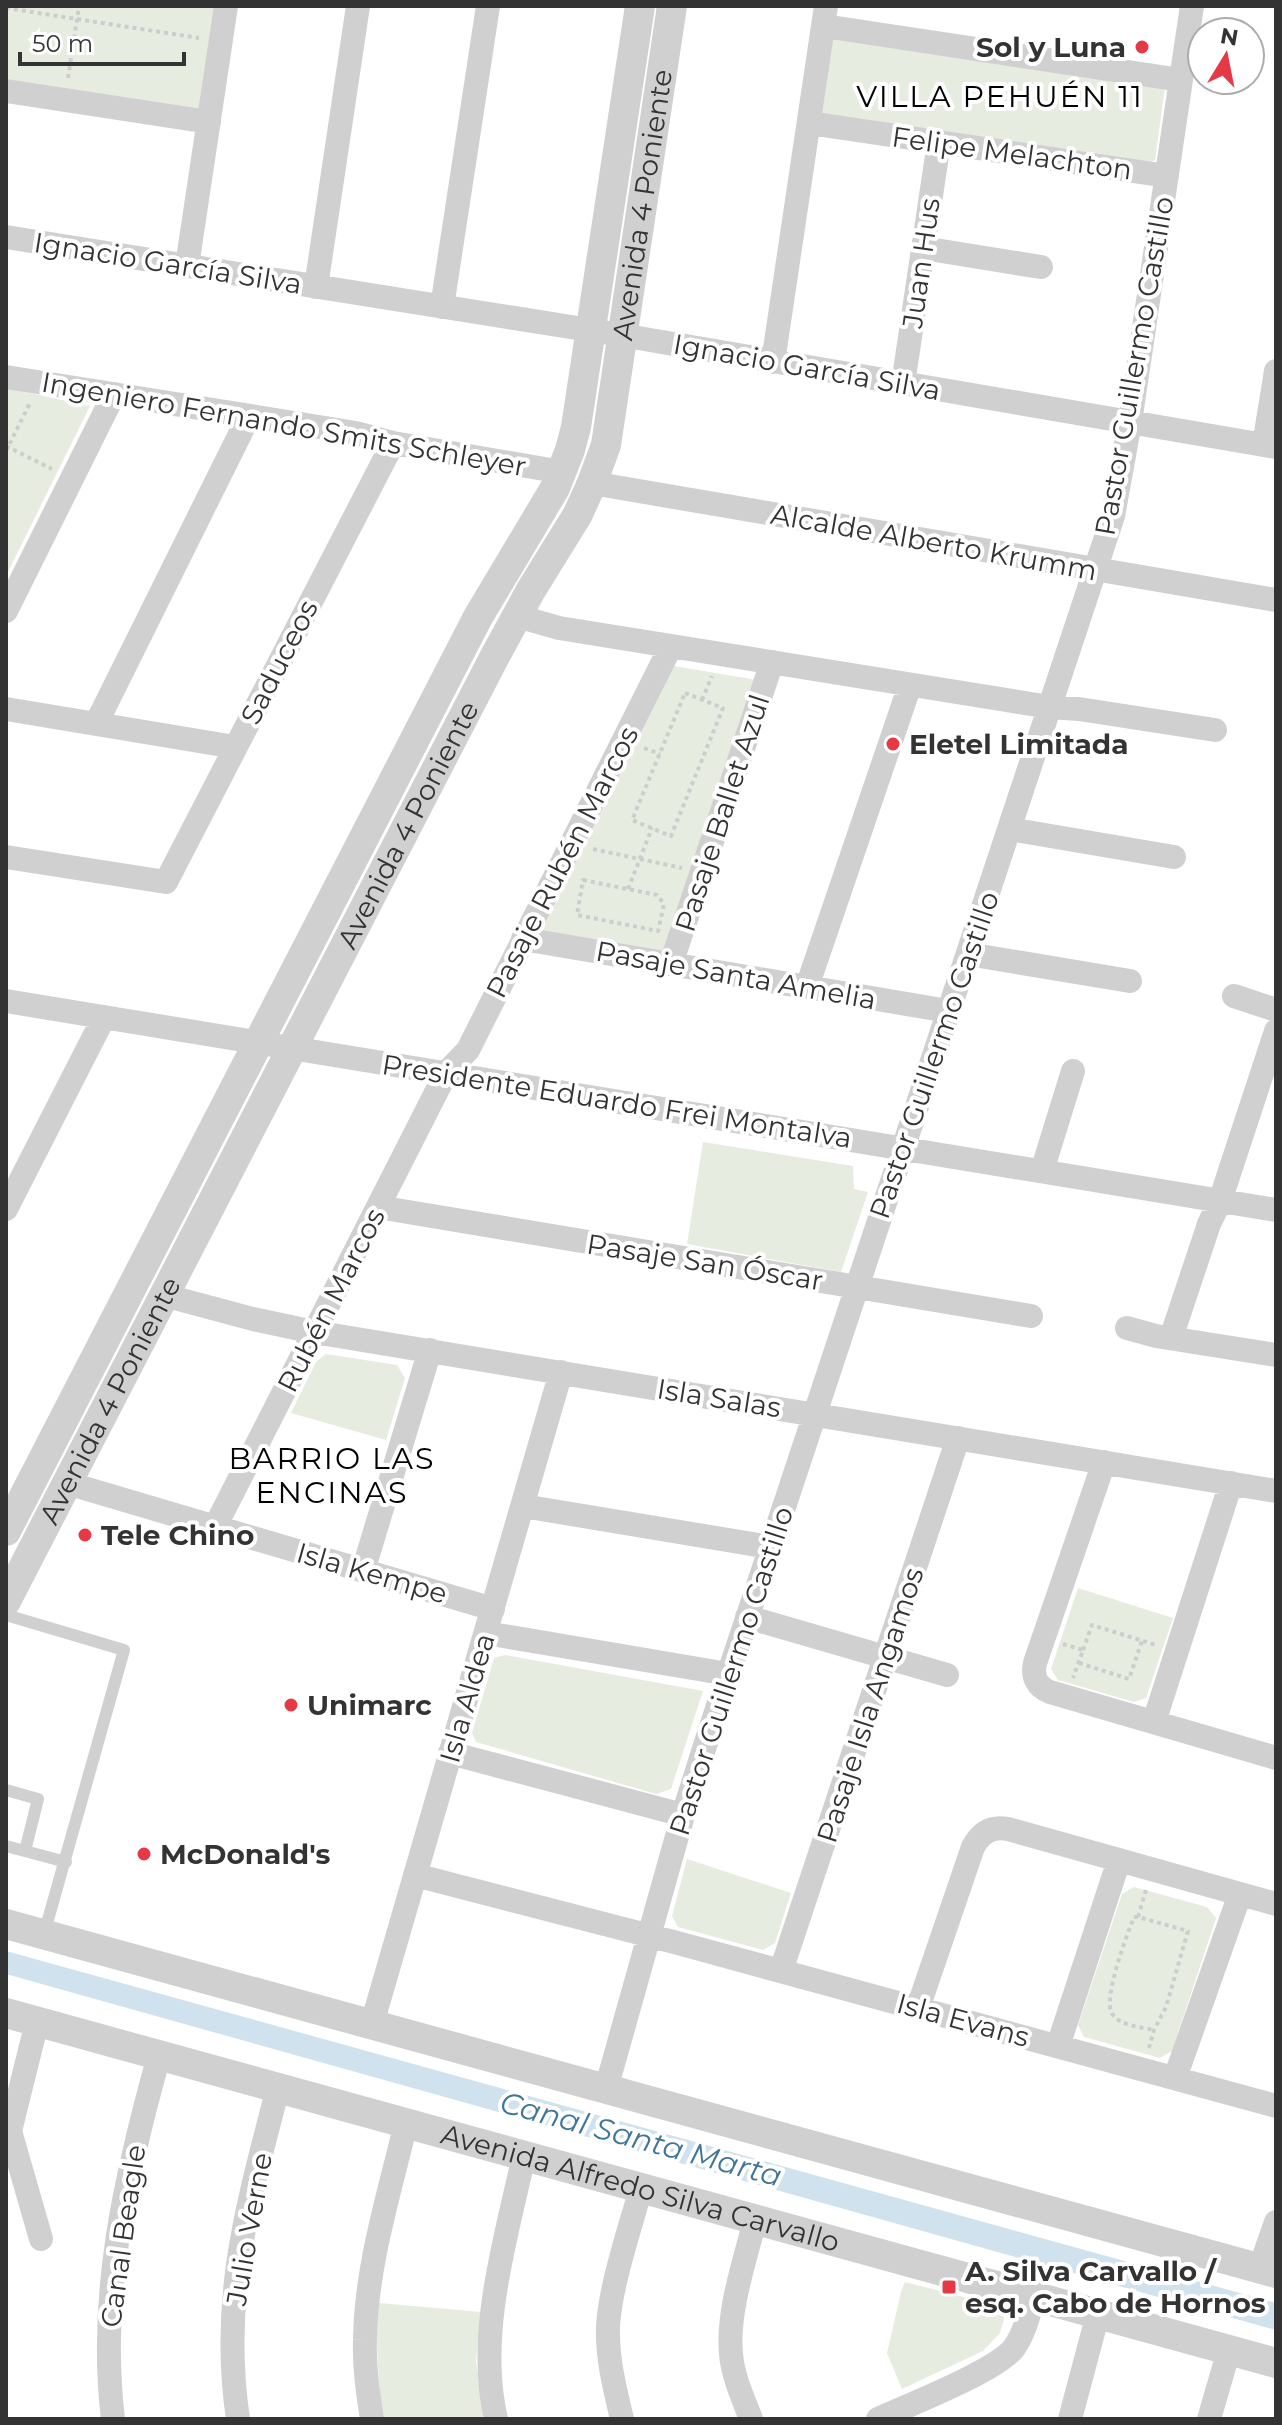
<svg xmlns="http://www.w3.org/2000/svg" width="1282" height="2425" font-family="Montserrat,sans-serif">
<rect width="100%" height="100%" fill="#fff"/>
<path fill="#e6ecdf" d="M6 6H217L200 116 6 84Z
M831 37 1165 87 1155 160 1146 165 819 114Z
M6 388 90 406 6 576Z
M674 666 757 680 664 949 660 953 541 932Z
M703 1142 853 1166 854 1189 868 1192 841 1272 687 1244Z
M326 1354 397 1365 405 1378 386 1440 291 1413 316 1362Z
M1078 1588 1173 1618 1146 1698 1134 1702 1058 1680 1051 1669Z
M505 1655 703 1691 671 1789 656 1794 476 1742 472 1733 494 1658Z
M687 1859 791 1893 775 1943 763 1950 678 1927 672 1916Z
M1134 1887 1207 1907 1216 1918 1172 2051 1160 2058 1084 2037 1078 2025 1122 1894Z
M905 2282 1007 2308 1000 2333 983 2351 902 2389 887 2353 901 2292Z
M379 2303 481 2312 476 2361 484 2416 474 2419H383C378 2380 375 2342 379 2303Z"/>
<path fill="#cfe2ee" d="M6 1951 1276 2303V2330L6 1974Z"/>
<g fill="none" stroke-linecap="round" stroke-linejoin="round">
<path stroke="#cdcdcd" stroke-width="4" stroke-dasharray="4 4" stroke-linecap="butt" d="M6 8 199 38
M68 78 79 6
M6 446 52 469
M6 451 30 403
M685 693 723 708 671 836 632 820Z
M702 700 712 676
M644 748 660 754
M593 849 682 868
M583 880 657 895 664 904 658 931 577 915Z
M628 889 652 828
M1063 1644 1083 1650 1073 1678
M1083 1650 1092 1625 1156 1645
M1079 1663 1129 1679 1142 1641
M1146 1890 1138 1917 1188 1931 1166 2007 1154 2030 1149 2048
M1138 1917H1134C1127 1935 1101 2002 1113 2015 1121 2026 1142 2027 1154 2030"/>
<path stroke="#d0d0d0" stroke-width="12" d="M6 1615 124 1650 44 1934
M6 1790 38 1799 25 1851
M6 1846 66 1862"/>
<path stroke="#d0d0d0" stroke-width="24" d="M824 26 1181 80
M6 91 209 122
M809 123 1167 176
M6 237 621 335 1276 447
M923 248 1041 267
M187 266 226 6
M316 287 358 6
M442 307 488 6
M773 362 826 6
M6 377 356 433 393 443 562 472
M903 384 939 142
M1264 445 1276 371
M592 483 1276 600
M6 611 114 394
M518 614 531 620 559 628 1050 707 1079 709 1215 730
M6 709 235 747
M96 724 249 416
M1009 829 1174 857
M6 857 166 882 393 443
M523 939 948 1011
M968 954 1130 981
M671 964 772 662
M807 987 910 685
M1234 996 1276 1010
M6 1001 1276 1210
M1042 1171 1073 1071
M378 1207 1031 1316
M6 1209 104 1017
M163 1295 253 1319 314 1332 1276 1491
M1127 1328 1156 1336 1276 1355
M1171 1338 1209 1224 1220 1201 1276 1031
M1104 1462 1035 1663C1032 1677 1037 1687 1050 1692L1276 1758
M67 1483 493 1609
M523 1506 770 1547
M215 1527 446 1073 468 1050 671 646
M363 1571 430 1350
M747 1617 947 1675
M486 1633 728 1674
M1154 1722 1231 1483
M450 1753 683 1815
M415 1875 674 1942 1276 2106
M781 1971 958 1438
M918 2008 973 1847C981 1832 992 1826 1008 1829L1276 1904
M37 2022 10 2131 41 2239
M372 2024 561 1372
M1058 2046 1119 1860
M1175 2078 1240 1894
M606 2089 683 1815 709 1733 1113 516 1130 422 1192 6
M1260 2268 1276 2222
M113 2419C98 2295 126 2174 159 2056
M238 2419C220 2298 248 2204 278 2088
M372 2419C368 2393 364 2367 365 2340 366 2266 389 2195 406 2123
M496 2419C476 2335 506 2238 524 2156
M622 2419C615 2389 607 2359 608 2327 610 2286 630 2229 641 2188
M751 2419C743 2398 733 2377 731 2354 727 2311 745 2261 755 2220
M878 2419C909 2405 996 2371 1014 2348 1025 2332 1029 2314 1034 2296
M1070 2419 1098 2314
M1209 2419 1229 2350"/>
<g stroke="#d0d0d0" stroke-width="30">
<path d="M6 1531 478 617 555 488 570 450 576 427 640 6"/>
<path id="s1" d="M6 1601 495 656 531 590 578 514 592 483 606 445 672 6"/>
<path d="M6 1924 1276 2273"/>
<path id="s2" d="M6 2013 1276 2363"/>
</g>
</g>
<g fill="#e63946" stroke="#fff" stroke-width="3">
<circle cx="1142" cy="47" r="8"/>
<circle cx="893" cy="744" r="8"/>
<circle cx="85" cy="1535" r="8"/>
<circle cx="291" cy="1705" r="8"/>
<circle cx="144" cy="1854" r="8"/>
<rect x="941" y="2279" width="16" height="16" rx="4"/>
</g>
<g text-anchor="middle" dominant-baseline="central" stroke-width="8" stroke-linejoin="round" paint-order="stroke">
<g font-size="28" font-weight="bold" fill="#333" stroke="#fff" text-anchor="start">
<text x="1126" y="47" text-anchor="end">Sol y Luna</text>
<text x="909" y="744">Eletel Limitada</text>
<text x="101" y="1535">Tele Chino</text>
<text x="307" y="1705">Unimarc</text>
<text x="160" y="1854">McDonald's</text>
<text x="965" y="2271">A. Silva Carvallo /<tspan x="965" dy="32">esq. Cabo de Hornos</tspan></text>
</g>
<g font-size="28" fill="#333" stroke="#fff">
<text transform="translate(1012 153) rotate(8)">Felipe Melachton</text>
<text stroke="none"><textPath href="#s1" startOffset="1546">Avenida 4 Poniente</textPath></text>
<text transform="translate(168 263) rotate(9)">Ignacio García Silva</text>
<text transform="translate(921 263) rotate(-82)">Juan Hus</text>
<text transform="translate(1134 366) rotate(-80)">Pastor Guillermo Castillo</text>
<text transform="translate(807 367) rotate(10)">Ignacio García Silva</text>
<text transform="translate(284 424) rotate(10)">Ingeniero Fernando Smits Schleyer</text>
<text transform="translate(934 542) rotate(10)">Alcalde Alberto Krumm</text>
<text transform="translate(279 662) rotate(-63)">Saduceos</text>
<text transform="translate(722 813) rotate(-72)">Pasaje Ballet Azul</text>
<text stroke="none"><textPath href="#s1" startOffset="874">Avenida 4 Poniente</textPath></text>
<text transform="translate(562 862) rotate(-63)">Pasaje Rubén Marcos</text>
<text transform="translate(736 975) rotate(10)">Pasaje Santa Amelia</text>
<text transform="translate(934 1055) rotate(-71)">Pastor Guillermo Castillo</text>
<text transform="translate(617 1101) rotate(9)">Presidente Eduardo Frei Montalva</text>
<text transform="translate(705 1262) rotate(9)">Pasaje San Óscar</text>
<text transform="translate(331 1300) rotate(-63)">Rubén Marcos</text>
<text transform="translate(719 1398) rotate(9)">Isla Salas</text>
<text stroke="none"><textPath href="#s1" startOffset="226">Avenida 4 Poniente</textPath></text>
<text transform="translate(372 1573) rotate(16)">Isla Kempe</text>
<text transform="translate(731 1671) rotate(-72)">Pastor Guillermo Castillo</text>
<text transform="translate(467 1698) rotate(-74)">Isla Aldea</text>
<text transform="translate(870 1705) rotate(-72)">Pasaje Isla Angamos</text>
<text transform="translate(963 2020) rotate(15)">Isla Evans</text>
<text stroke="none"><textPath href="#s2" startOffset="658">Avenida Alfredo Silva Carvallo</textPath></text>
<text transform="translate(249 2229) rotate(-80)">Julio Verne</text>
<text transform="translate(123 2236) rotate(-82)">Canal Beagle</text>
</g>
<g font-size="30" letter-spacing="2" fill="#000" stroke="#fff">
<text x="1000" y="96">VILLA PEHUÉN 11</text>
<text x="332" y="1458">BARRIO LAS<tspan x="332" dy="34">ENCINAS</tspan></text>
</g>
<g font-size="30" font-style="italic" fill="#3f7597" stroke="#fff">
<text transform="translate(641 2139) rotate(15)">Canal Santa Marta</text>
</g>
</g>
<rect width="1282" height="2425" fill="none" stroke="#333333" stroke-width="16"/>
<g transform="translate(1226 56) rotate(10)"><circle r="38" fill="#ffffff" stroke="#adadad" stroke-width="2"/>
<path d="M0-6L14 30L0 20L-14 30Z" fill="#e63946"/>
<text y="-12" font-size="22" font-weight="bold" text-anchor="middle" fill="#333333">N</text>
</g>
<path d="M20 52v12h164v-12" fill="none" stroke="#333333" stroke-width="4"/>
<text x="32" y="52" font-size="24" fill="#333333" stroke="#ffffff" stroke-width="6" paint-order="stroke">50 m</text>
</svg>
